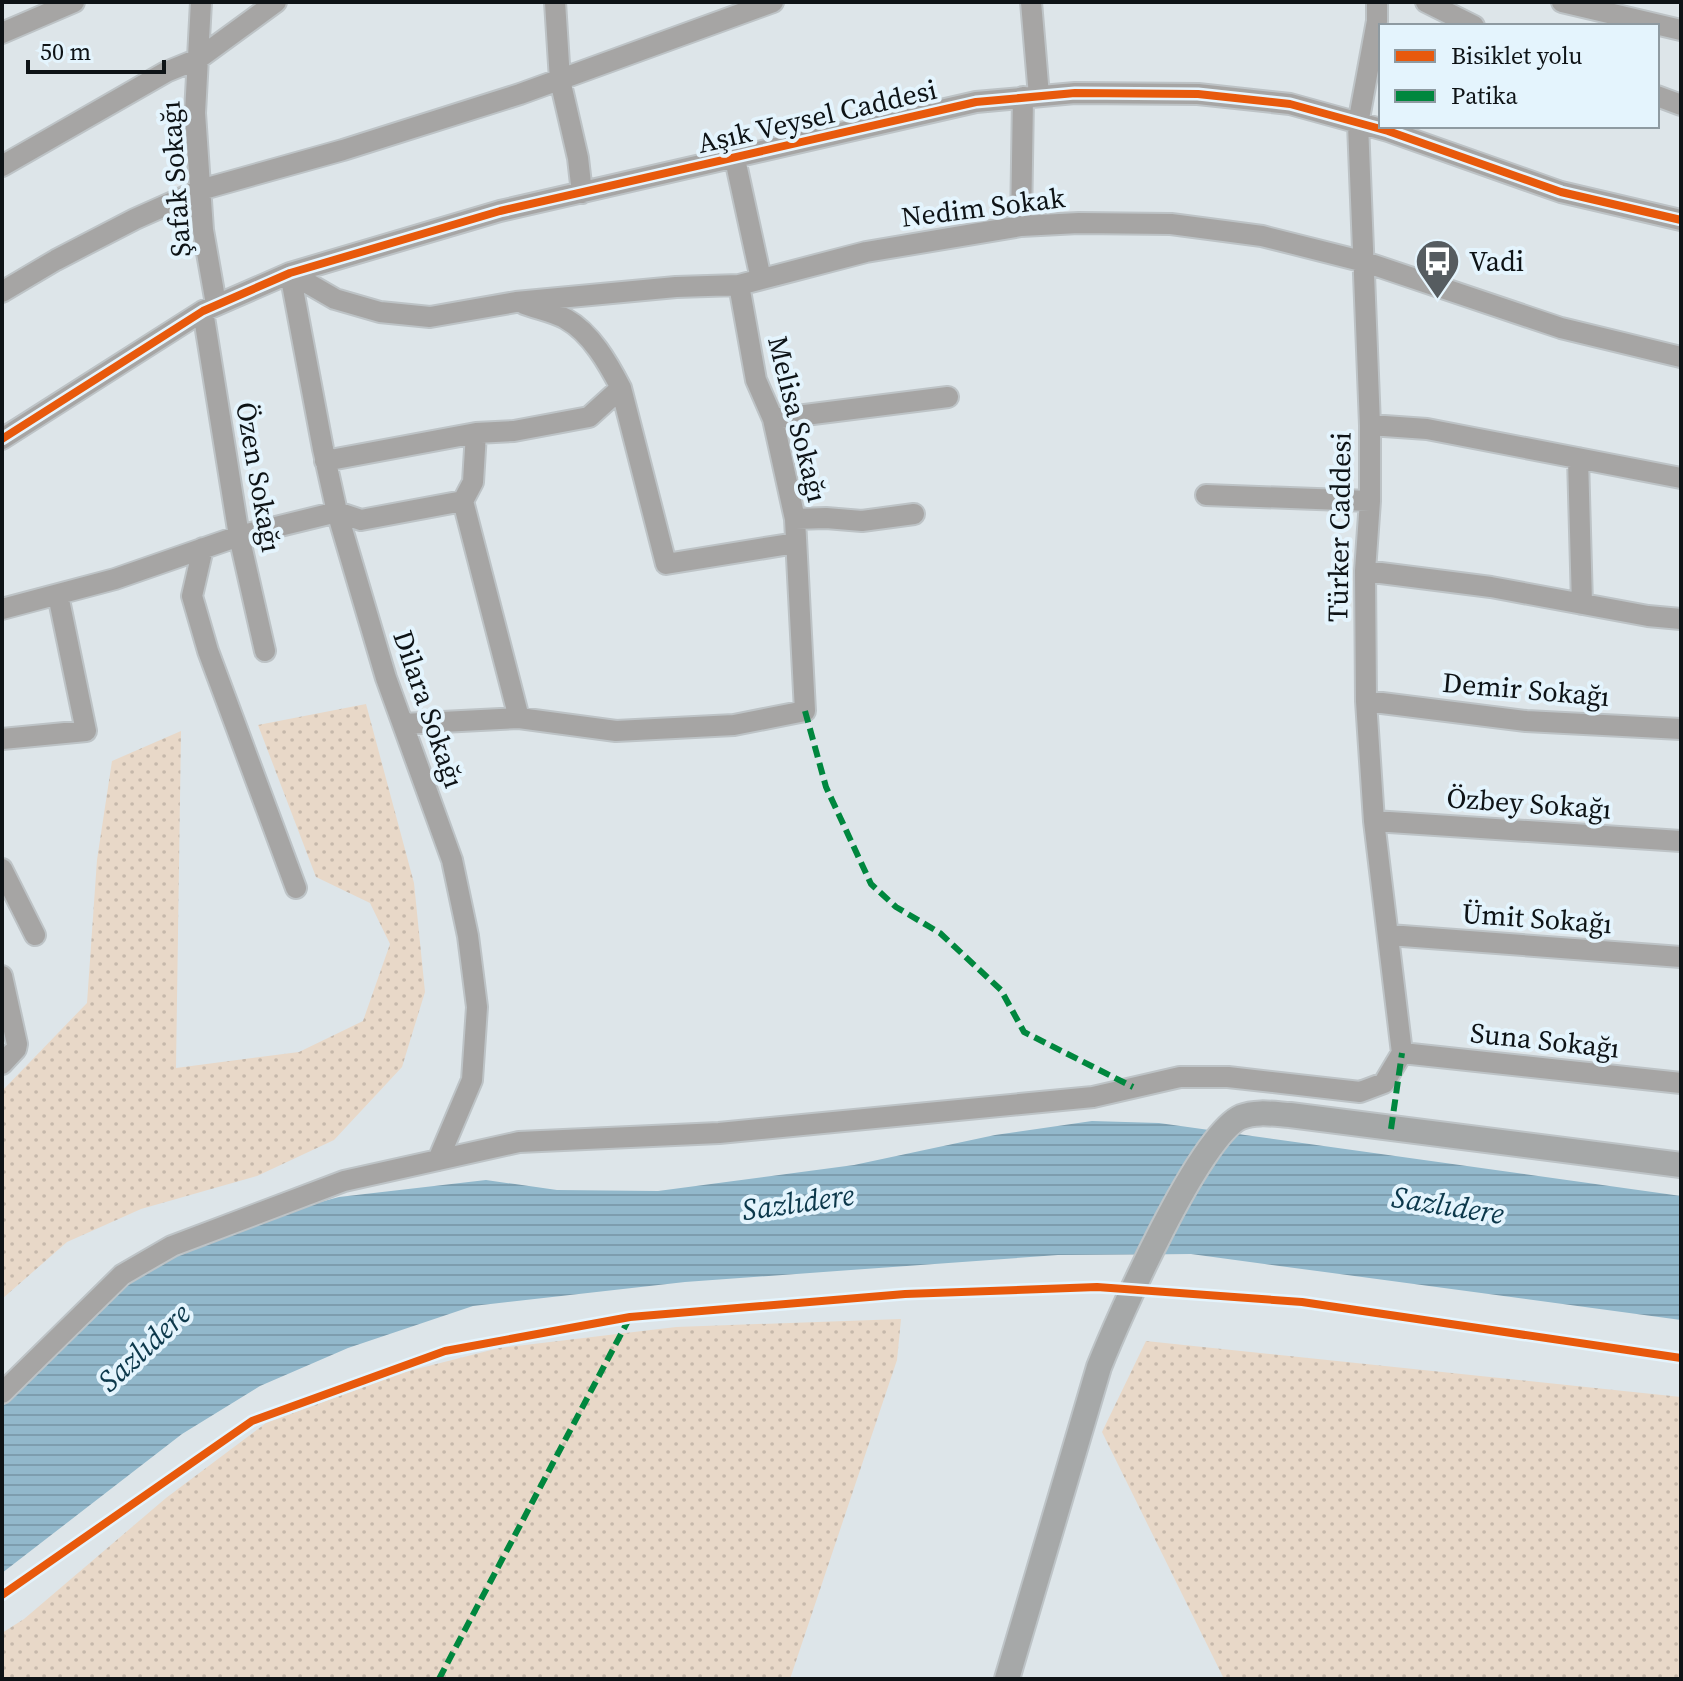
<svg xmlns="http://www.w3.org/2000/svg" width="1683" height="1681" font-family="'Source Serif 4',serif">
<defs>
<pattern id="grass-dots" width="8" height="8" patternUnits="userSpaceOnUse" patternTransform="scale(2)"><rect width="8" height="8" fill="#e8d8c8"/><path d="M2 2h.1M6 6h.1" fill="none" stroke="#c6b8ab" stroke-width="1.8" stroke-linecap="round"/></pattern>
<pattern id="water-rules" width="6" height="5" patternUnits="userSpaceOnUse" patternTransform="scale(2)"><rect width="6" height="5" fill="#92b8cb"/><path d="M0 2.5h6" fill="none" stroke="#7d9dae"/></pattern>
</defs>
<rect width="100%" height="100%" fill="#dde5e9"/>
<path fill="url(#grass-dots)" d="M366 704 414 883 425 992 402 1067 334 1140 257 1176 141 1209 67 1242 2 1299V1091L87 1003 97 860 112 761 181 731 176 1068 299 1052 363 1021 390 944 370 903 316 877 258 725Z
M901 1319 897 1360 790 1679H2V1633L24 1619 166 1498 266 1423 401 1373 499 1348 676 1327Z
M1146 1341 1681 1397V1679H1224L1102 1432Z"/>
<path fill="url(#water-rules)" d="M1092 1121 1159 1123 1681 1196V1320L1191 1254 1058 1255 685 1282 473 1306 348 1348 260 1386 182 1434 2 1573V1405L121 1289 168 1257 246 1222 339 1197 486 1180 557 1190 658 1191 854 1165 995 1135Z"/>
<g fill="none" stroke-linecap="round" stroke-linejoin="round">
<defs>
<path id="minor" d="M201 2 195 113 203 230 216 304
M555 2 560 80 578 158 582 193
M1031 2 1039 96
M1377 2V21L1358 124 1370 425V501L1365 571 1366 701 1374 821 1402 1053
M1426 2 1474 26
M1562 2 1681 30
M2 33 74 2
M1657 96 1681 105
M735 159 761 279
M2 166 166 72 198 59 276 2
M1021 226 1023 97
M290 273 335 299 380 312 430 317 516 302 676 287 739 285 866 252 1021 226 1079 223 1171 224 1262 236 1365 262 1561 328 1681 357
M290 273 323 449 337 512 386 678 452 860 468 936 477 1007 472 1080 438 1160
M2 292 56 260 135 219 200 190 343 150 520 94 773 2
M524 304C537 309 554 312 566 319 591 333 608 363 621 388L666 564 796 543
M203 311 239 536 265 651
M773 419 948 397
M1370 425 1427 429 1681 478
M476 433 473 482 463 501 519 718
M2 439 203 311 290 273 500 211 976 102 1075 93 1198 94 1290 104 1388 131 1561 192 1681 220
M1578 458 1582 604
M325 461 476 433 514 431 589 417 621 388
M1206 495 1370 501
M795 519 826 518 862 521 914 514
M203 548 192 596 208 651 296 888
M1365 571 1491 587 1648 616 1681 619
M2 609 115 579 239 536 337 512 361 520 463 501
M1366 701 1526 721 1681 729
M403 724 519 718 616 731 734 725 805 711 795 519 773 419 756 380 739 285
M2 739 86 731 58 595
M1374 821 1681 841
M2 869 35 935
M1389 935 1681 957
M2 976 17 1044 16 1049 2 1064
M1402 1053 1681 1083
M2 1393 122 1275 172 1246 344 1181 519 1142 719 1133 1093 1097 1180 1077H1228L1360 1092 1384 1083 1402 1053"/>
<path id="major" d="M1007 1679 1099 1367C1118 1319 1199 1135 1241 1117 1256 1111 1274 1114 1290 1115L1681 1165"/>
</defs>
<use href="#minor" stroke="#bdc3c6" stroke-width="24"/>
<use href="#major" stroke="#bdc3c6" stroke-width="28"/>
<use href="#minor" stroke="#a6a5a4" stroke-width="20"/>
<use href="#major" stroke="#a6a8a8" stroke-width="24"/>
<path stroke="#00873e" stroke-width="6" stroke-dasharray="12 6" stroke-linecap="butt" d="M805 711 826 787 871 884 896 907 940 933 1001 990 1024 1032 1133 1087
M1391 1129 1402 1053
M439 1679 630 1317"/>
<defs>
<path id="cycleway" d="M2 439 203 311 290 273 500 211 976 102 1075 93 1198 94 1290 104 1388 131 1561 192 1681 220
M2 1595 252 1421 445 1351 630 1317 905 1294 1097 1287 1302 1302 1681 1358"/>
</defs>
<use href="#cycleway" stroke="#e4f4fd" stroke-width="13"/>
<use href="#cycleway" stroke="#e8590c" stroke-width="8"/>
</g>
<defs>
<symbol id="bus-pin" viewBox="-11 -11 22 30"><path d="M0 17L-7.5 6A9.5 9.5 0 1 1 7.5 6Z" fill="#565c60" stroke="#e4f4fd"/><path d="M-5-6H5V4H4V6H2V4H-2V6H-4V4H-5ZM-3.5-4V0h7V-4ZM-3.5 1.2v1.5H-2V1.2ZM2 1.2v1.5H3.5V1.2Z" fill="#fff"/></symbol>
</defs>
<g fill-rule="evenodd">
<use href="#bus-pin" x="1412" y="236" width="51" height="69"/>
</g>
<g text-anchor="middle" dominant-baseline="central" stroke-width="8" stroke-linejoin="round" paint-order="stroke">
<g font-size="28" fill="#0e1316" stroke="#e4f4fd">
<text transform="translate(817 116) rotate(-13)">Aşık Veysel Caddesi</text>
<text transform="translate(175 179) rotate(-94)">Şafak Sokağı</text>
<text transform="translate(983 207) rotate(-7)">Nedim Sokak</text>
<text transform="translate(798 419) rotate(76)">Melisa Sokağı</text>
<text transform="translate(259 477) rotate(80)">Özen Sokağı</text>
<text transform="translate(1339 527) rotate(-89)">Türker Caddesi</text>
<text transform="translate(1526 689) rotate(5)">Demir Sokağı</text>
<text transform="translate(429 709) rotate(71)">Dilara Sokağı</text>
<text transform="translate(1529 803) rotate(4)">Özbey Sokağı</text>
<text transform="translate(1537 918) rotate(4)">Ümit Sokağı</text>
<text transform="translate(1545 1040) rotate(6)">Suna Sokağı</text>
</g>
<g font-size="28" fill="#0e1316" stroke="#e4f4fd" text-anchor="start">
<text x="1469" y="261">Vadi</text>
</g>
<g font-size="30" font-style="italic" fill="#0c384b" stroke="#e4f4fd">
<text transform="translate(798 1202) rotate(-8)">Sazlıdere</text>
<text transform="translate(1448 1205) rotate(9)">Sazlıdere</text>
<text transform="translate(144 1347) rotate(-43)">Sazlıdere</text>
</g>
</g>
<rect width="1683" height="1681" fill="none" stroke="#0e1316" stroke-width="8"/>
<rect x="1379" y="24" width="280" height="104" fill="#e4f4fd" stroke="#8e9aa1" stroke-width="2"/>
<rect x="1395" y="50" width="40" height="12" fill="#e8590c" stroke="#8e9aa1" stroke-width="2"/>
<text x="1451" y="64" font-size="24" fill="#0e1316">Bisiklet yolu</text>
<rect x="1395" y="90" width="40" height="12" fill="#00873e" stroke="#8e9aa1" stroke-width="2"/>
<text x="1451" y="104" font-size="24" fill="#0e1316">Patika</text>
<path d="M28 60v12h136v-12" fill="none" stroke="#0e1316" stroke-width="4"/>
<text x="40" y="60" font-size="24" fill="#0e1316" stroke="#e4f4fd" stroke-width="6" paint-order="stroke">50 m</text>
</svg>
